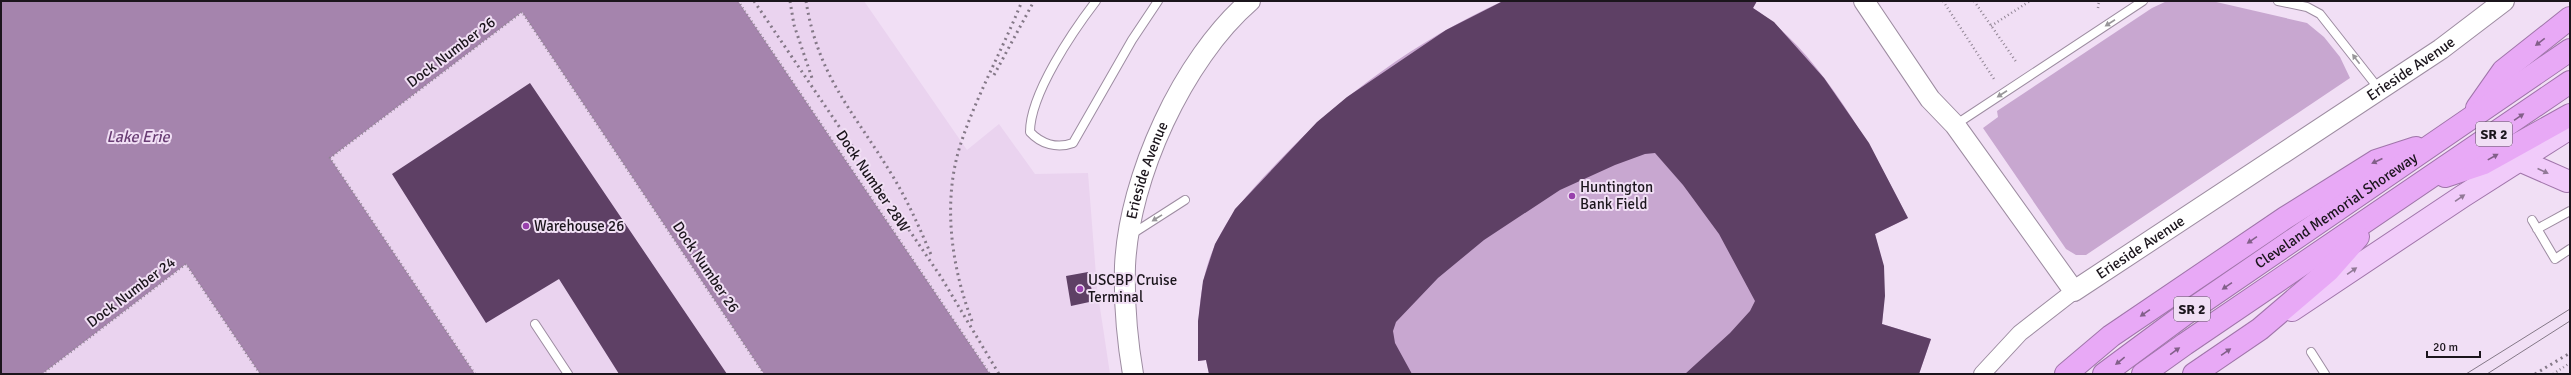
<svg xmlns="http://www.w3.org/2000/svg" width="2571" height="375" font-family="Signika,sans-serif">
<rect width="100%" height="100%" fill="#f1dff5"/>
<path fill="#ead3ef" d="M738 1H864L967 150 999 124 1035 174 1088 173 1097 288 1110 374H990Z
M522 12 764 374H475L330 158Z
M186 264 260 374H42Z"/>
<path fill="#c8a7d0" d="M1503 1H1757L1753 8C1819 50 1873 149 1908 218L1875 234C1883 265 1886 292 1882 324L1931 339 1919 374H1209L1206 360 1198 361C1198 322 1198 280 1216 243 1230 212 1253 188 1276 164 1340 96 1417 40 1503 1Z
M2167 1H2212L2307 23 2324 37 2340 57 2350 78 2086 255H2076L2066 249 1983 128 1998 117 1997 111 2152 8Z"/>
<path fill="#a584ad" d="M1 1H738L990 374H764L522 12 330 158 475 374H260L186 264 42 374H1Z"/>
<path fill="#5e4065" d="M1503 1H1757L1753 8 1774 22 1824 78 1869 143 1908 218 1875 234 1884 266 1885 296 1882 324 1931 339 1919 374H1685L1730 333 1750 311 1755 301 1719 234 1683 185 1655 153 1645 154 1615 165 1560 190 1484 240 1438 278 1396 322 1393 331 1395 343 1412 374H1209L1206 360 1198 361V321L1203 281 1215 244 1235 209 1317 122 1347 97 1446 30Z
M530 83 727 374H619L559 279 486 323 392 174Z
M1088 272 1094 301 1071 306 1066 276Z"/>
<g fill="none" stroke-linecap="round" stroke-linejoin="round">
<defs>
<path id="service" d="M1096 1C1073 31 1030 94 1030 132 1041 144 1057 149 1073 143L1132 40 1158 1
M2278 1 2307 7 2320 14 2379 89
M1955 125 2143 1
M2532 220 2555 259 2570 249
M2537 229 2570 211
M1132 234 1185 200
M535 324 568 374
M2311 352 2325 374"/>
<path id="minor" d="M1982 374 2020 333 2074 291"/>
<g id="tertiary">
<path id="s1" d="M1864 1 1930 99 1955 125 2074 291 2441 49 2504 1"/>
<path id="s2" d="M1133 374C1127 339 1124 301 1125 266 1129 177 1183 59 1250 1"/>
</g>
<path id="primary" d="M2519 160 2567 181
M2292 310 2463 196 2570 128"/>
<g id="motorway">
<path d="M2477 108 2503 71 2570 18"/>
<path d="M2445 176 2484 163 2570 115"/>
<path d="M2066 374 2111 336 2285 218 2376 161 2416 148"/>
<path id="s3" d="M2104 374 2185 314 2570 50"/>
<path d="M2143 374 2185 344 2570 82"/>
<path d="M2194 374 2260 329 2328 271 2358 237"/>
</g>
</defs>
<use href="#service" stroke="#9d8ca1" stroke-width="10"/>
<use href="#minor" stroke="#9d8ca1" stroke-width="18"/>
<use href="#tertiary" stroke="#9d8ca1" stroke-width="22"/>
<use href="#primary" stroke="#a075aa" stroke-width="24"/>
<use href="#motorway" stroke="#a075aa" stroke-width="24"/>
<path stroke="#908493" stroke-width="2.5" stroke-dasharray="1 3" stroke-linecap="butt" d="M738 1 990 374
M1943 1 1994 79
M1974 1 2017 63
M2098 8 2099 1
M1991 26 2030 1
M42 374 186 264 260 374
M475 374 330 158 522 12 764 374
M2553 374 2570 363"/>
<use href="#service" stroke="#fff" stroke-width="8"/>
<use href="#minor" stroke="#fff" stroke-width="16"/>
<use href="#tertiary" stroke="#fff" stroke-width="20"/>
<use href="#primary" stroke="#f1cbfa" stroke-width="22"/>
<use href="#motorway" stroke="#e8a9f6" stroke-width="22"/>
<path stroke="#847887" stroke-width="1" d="M2466 374 2570 309
M2487 374 2570 321"/>
<path stroke="#847887" stroke-width="3" stroke-dasharray="2 4" stroke-linecap="butt" d="M754 1 941 277 999 374
M790 1 794 25 813 81
M806 1C818 77 854 112 892 175 908 201 920 229 932 257
M994 75 1034 1
M972 321C951 266 942 200 961 143 977 94 1003 49 1022 1
M2535 374 2570 353"/>
</g>
<defs><path id="oneway-solid" d="M-6-.8H1V-3.2L6.5 0L1 3.2V.8H-6Z"/></defs>
<g fill="#989699">
<use href="#oneway-solid" transform="translate(2110 23) rotate(147)"/>
<use href="#oneway-solid" transform="translate(2356 59) rotate(-127)"/>
<use href="#oneway-solid" transform="translate(2002 94) rotate(147)"/>
<use href="#oneway-solid" transform="translate(1157 218) rotate(148)"/>
</g>
<g fill="#825f89">
<use href="#oneway-solid" transform="translate(2540 42) rotate(142)"/>
<use href="#oneway-solid" transform="translate(2519 117) rotate(-34)"/>
<use href="#oneway-solid" transform="translate(2493 157) rotate(-29)"/>
<use href="#oneway-solid" transform="translate(2377 161) rotate(155)"/>
<use href="#oneway-solid" transform="translate(2252 240) rotate(146)"/>
<use href="#oneway-solid" transform="translate(2227 286) rotate(146)"/>
<use href="#oneway-solid" transform="translate(2145 313) rotate(145)"/>
<use href="#oneway-solid" transform="translate(2175 351) rotate(-36)"/>
<use href="#oneway-solid" transform="translate(2226 352) rotate(-35)"/>
<use href="#oneway-solid" transform="translate(2120 361) rotate(141)"/>
</g>
<g fill="#917996">
<use href="#oneway-solid" transform="translate(2543 171) rotate(25)"/>
<use href="#oneway-solid" transform="translate(2460 198) rotate(-34)"/>
<use href="#oneway-solid" transform="translate(2352 271) rotate(-35)"/>
</g>
<g fill="#9840ac" stroke="#f1dff5" stroke-width="1.5">
<circle cx="1572" cy="196" r="4"/>
<circle cx="526" cy="226" r="4"/>
<circle cx="1080" cy="289" r="4"/>
</g>
<g text-anchor="middle" dominant-baseline="central" stroke-width="4" stroke-linejoin="round" paint-order="stroke">
<g fill="#f1dff5" stroke="#5b525d" stroke-width="1">
<rect x="2476" y="122" width="36" height="24" rx="3"/>
<rect x="2174" y="297" width="36" height="24" rx="3"/>
</g>
<g font-size="14" font-weight="bold" fill="#1b151c">
<text x="2494" y="134">SR 2</text>
<text x="2192" y="309">SR 2</text>
</g>
<g font-size="15" fill="#1b151c" stroke="#f1dff5">
<text transform="translate(451 52) rotate(-37)">Dock Number 26</text>
<text stroke="none"><textPath href="#s1" startOffset="762">Erieside Avenue</textPath></text>
<text stroke="none"><textPath href="#s2" startOffset="207">Erieside Avenue</textPath></text>
<text transform="translate(873 181) rotate(56)">Dock Number 28W</text>
<text stroke="none"><textPath href="#s3" startOffset="284">Cleveland Memorial Shoreway</textPath></text>
<text stroke="none"><textPath href="#s1" startOffset="438">Erieside Avenue</textPath></text>
<text transform="translate(706 267) rotate(56)">Dock Number 26</text>
<text transform="translate(131 292) rotate(-37)">Dock Number 24</text>
</g>
<g font-size="15" fill="#1b151c" stroke="#f1dff5" text-anchor="start">
<text x="1580" y="187">Huntington<tspan x="1580" dy="17">Bank Field</tspan></text>
<text x="534" y="226">Warehouse 26</text>
<text x="1088" y="280">USCBP Cruise<tspan x="1088" dy="17">Terminal</tspan></text>
</g>
<g font-size="16" font-style="italic" fill="#693d74" stroke="#f1dff5">
<text x="138" y="137">Lake Erie</text>
</g>
</g>
<rect width="2571" height="375" fill="none" stroke="#1b151c" stroke-width="4"/>
<path d="M2427 351v6h53v-6" fill="none" stroke="#1b151c" stroke-width="2"/>
<text x="2433" y="351" font-size="12" fill="#1b151c" stroke="#f1dff5" stroke-width="3" paint-order="stroke">20 m</text>
</svg>
